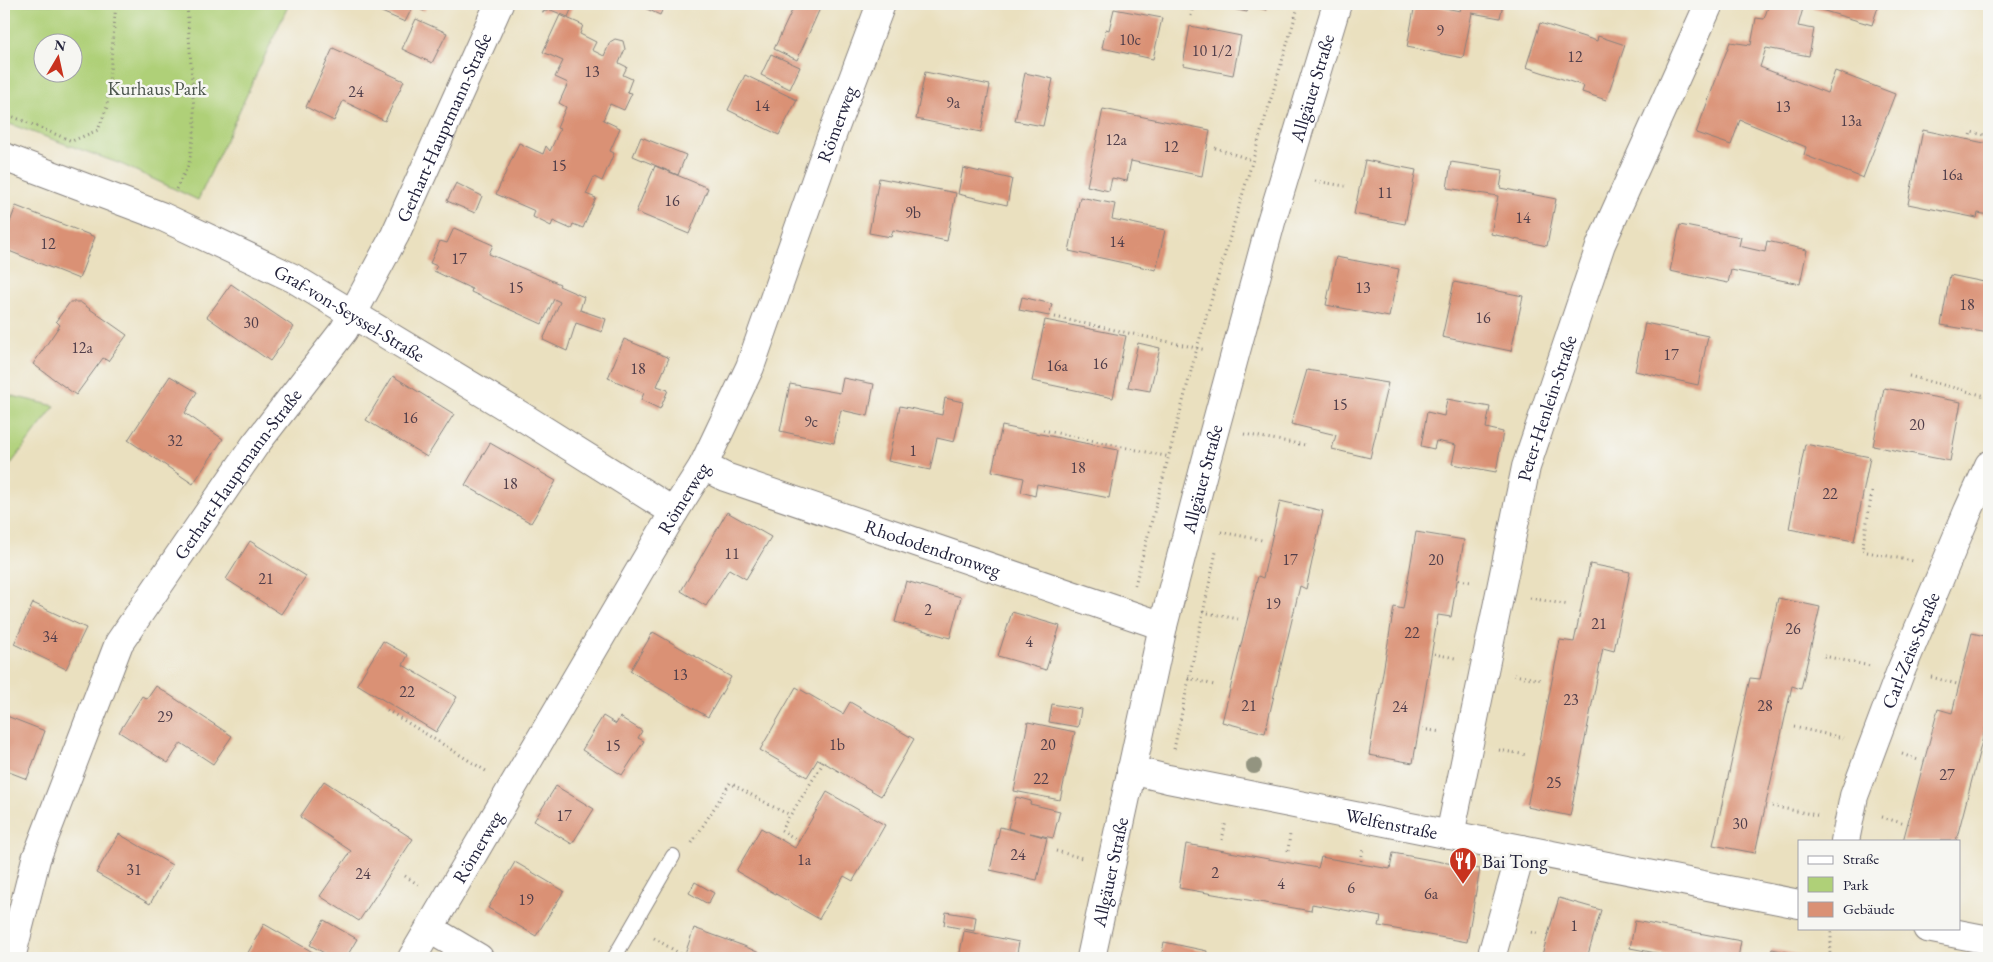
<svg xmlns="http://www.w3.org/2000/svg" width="1993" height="962" font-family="'EB Garamond',serif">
<rect width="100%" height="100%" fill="#f6f6f2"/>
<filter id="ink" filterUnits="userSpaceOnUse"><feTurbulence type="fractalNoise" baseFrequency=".02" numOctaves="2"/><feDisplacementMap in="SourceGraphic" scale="10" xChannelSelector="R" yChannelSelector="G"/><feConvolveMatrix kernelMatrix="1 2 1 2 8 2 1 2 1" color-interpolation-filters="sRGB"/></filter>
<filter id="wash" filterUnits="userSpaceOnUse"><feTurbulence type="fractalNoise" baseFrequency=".0096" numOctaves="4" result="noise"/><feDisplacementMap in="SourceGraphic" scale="20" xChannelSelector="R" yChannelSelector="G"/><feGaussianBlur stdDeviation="1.12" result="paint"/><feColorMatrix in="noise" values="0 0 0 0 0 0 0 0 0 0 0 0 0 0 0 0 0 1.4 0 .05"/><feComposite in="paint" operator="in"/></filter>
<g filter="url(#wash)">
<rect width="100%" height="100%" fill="#eae0bf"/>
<path fill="#afd078" stroke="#68795a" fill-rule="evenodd" d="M4 4H289L198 200 121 164 4 122ZM42 42H72V72H42Z
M4 394 55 406 4 473Z"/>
<g id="blocks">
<path fill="#da9175" d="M363 4H428L424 11 413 6 405 22Z
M540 4H569L573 5 568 17 551 10 542 12Z
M636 4H665L660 15Z
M795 4H822L797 60 774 49Z
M1234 4H1268L1267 10 1249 6 1247 12 1233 9Z
M1415 4H1426L1460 11 1462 4H1503L1500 18 1472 13 1463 58 1407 47Z
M1769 4H1879L1872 25 1804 5 1798 26 1814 29 1809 56 1766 48 1760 67 1827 93 1835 71 1895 94 1863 178 1804 155 1806 147 1740 120 1731 145 1696 133 1730 42 1751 45 1756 18 1764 19Z
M1114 9 1162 18 1153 59 1102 48 1106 29 1109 30Z
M560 15 583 25 580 34 596 42 592 50 604 56 610 42 615 39 623 41 625 49 619 63 627 67 623 75 632 79 627 92 632 93 624 110 610 104 603 120 620 128 610 151 614 153 602 181 594 177 586 194 596 198 583 228 573 224 571 229 553 221 551 226 533 217 535 211 496 194 519 143 543 154 546 146 550 151 560 129 557 128 566 107 559 103 568 83 555 77 563 61 543 52Z
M416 19 447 33 432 63 402 49Z
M1540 23 1597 41 1598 36 1625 45 1606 100 1582 92 1584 86 1526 67Z
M1190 26 1241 36 1233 75 1183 65Z
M333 48 404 81 385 121 343 101 334 121 306 107Z
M771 54 800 67 790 89 761 75Z
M925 72 990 85 981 132 916 119Z
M1025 73 1053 79 1043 126 1015 121Z
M745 75 797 100 779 135 728 110Z
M1103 109 1210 130 1202 176 1131 161 1127 181 1112 178 1109 191 1087 186Z
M1923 130 1989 144V215L1978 213 1977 218 1908 204Z
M641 137 686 155 678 175 633 156Z
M1365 160 1416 170 1405 224 1354 214Z
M1451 162 1503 170 1500 188 1556 199 1547 246 1491 234 1498 196 1447 188Z
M655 166 708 188 689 234 636 212Z
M963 168 1012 179 1007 205 958 194Z
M879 178 956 193 947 241 893 230 891 237 869 233Z
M456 183 482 196 475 213 447 201Z
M1080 197 1115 204 1112 219 1165 230 1156 270 1069 251Z
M16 206 95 237 79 279 4 249V238Z
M1680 225 1741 237 1739 246 1765 252 1767 241 1807 250 1800 284 1731 270 1728 283 1670 271Z
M454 228 493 245 489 254 560 284 559 286 584 297 580 310 606 319 602 332 576 323 567 351 543 340 560 302 554 299 542 324 471 292 472 289 434 271 437 266 430 263 440 241 447 243Z
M1336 257 1399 269 1389 317 1326 305Z
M1950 275 1989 283V333L1941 325Z
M1454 282 1523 296 1511 351 1442 337Z
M231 284 294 327 270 361 207 317Z
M1022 297 1052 304 1049 316 1019 310Z
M70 302H80L127 335 108 361 103 358 76 395 33 364 60 325 56 321Z
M1045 320 1126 336 1113 398 1032 381Z
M1645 323 1708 336 1698 385 1635 371Z
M624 339 669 358 657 386 668 390 660 409 641 400 644 393 608 378Z
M1138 343 1160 348 1150 391 1128 387Z
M1307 370 1388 383 1370 458 1332 449 1336 435 1291 424Z
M170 376 197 392 185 413 223 439 193 484 128 440Z
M393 376 454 414 427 457 366 420Z
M843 378 874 384 868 416 841 410 834 443 780 431 790 384 840 393Z
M1884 388 1961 402 1950 461 1873 446Z
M945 398 963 402 954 442 937 438 930 470 888 461 900 406 942 415Z
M1447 399 1490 407 1486 428 1503 432 1496 472 1452 464 1456 445 1436 441 1434 449 1421 446 1427 412 1444 416Z
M1002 426 1118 450 1109 498 1037 484 1035 496 1021 492 1024 478 992 471Z
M490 443 556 481 531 523 465 485Z
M1805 444 1870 457 1854 541 1789 529Z
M1280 501 1323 511 1306 589 1300 586 1265 733 1222 722 1258 576 1263 578Z
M727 512 771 537 746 579 729 569 706 606 681 591Z
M1416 532 1464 540 1451 617 1438 615 1413 763 1369 755 1394 607 1403 609Z
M250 541 306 576 281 614 226 579Z
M1590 564 1630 572 1614 651 1603 648 1570 816 1527 807 1560 640 1574 642Z
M906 581 961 597 950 638 895 622Z
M1778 598 1820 607 1801 689 1792 686 1755 853 1713 845 1750 678 1760 679Z
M33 603 86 628 66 669 14 644Z
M1012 612 1060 626 1046 670 998 656Z
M653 632 731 677 708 717 630 671Z
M1972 633 1989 637V722H1987L1956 841H1903L1938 709 1952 713Z
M383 641 408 655 403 665 457 697 436 732 357 684Z
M156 686 232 736 213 764 181 743 168 763 119 732 142 696 147 699Z
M796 687 843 714 850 702 914 739 881 796 818 759 807 777 760 750Z
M1052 704 1081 709 1078 727 1049 722Z
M4 715 45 731 27 779 4 770Z
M603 716 616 724 620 717 642 731 638 738 644 741 622 775 582 750Z
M1028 722 1075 732 1060 800 1014 791Z
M324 781 413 839 359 921 320 896 351 851 300 817Z
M556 786 594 809 572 844 534 821Z
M827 792 885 825 853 881 844 876 819 919 736 871 761 828 795 848Z
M1016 797 1031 801 1030 804 1060 811 1053 838 1030 833 1047 838 1037 880 990 870 1000 827 1024 833 1008 828Z
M119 834 172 865 150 904 96 873Z
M1186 844 1318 868 1321 857 1390 869 1393 853 1480 869 1467 942 1379 926 1381 917 1312 904 1311 911 1179 888Z
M515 862 564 891 536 936 488 908Z
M695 882 714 893 708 904 689 893Z
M1559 898 1601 910 1587 958H1541Z
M946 912 976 917 974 931 944 925Z
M324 920 357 939 346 958H333L310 945Z
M1635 921 1741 941 1738 958H1682L1630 948Z
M264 924 323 958H245Z
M694 928 744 946 770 958H696L685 954Z
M964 931 1019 942 1016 958H959Z
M1164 942 1207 951 1206 958H1161Z
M1772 949 1810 957V958H1769Z"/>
</g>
</g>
<g filter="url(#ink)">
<use href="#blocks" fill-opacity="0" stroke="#86817d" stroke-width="1"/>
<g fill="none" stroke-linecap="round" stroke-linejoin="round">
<defs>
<path id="service" d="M614 958 673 856"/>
<g id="minor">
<path id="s1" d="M4 157 161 216 293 278 523 417 674 512"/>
<path id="s2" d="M703 466 725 477 1163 626"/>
<path id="s3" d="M1131 770 1168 779 1799 904"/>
<path id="s4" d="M1450 835 1526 467 1601 244 1709 4"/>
<path id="s5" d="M1845 841 1854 796 1900 673 1968 511 1989 465"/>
<path d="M1927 928 1989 940"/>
<path d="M430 929 479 958"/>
<path id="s6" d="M11 958 36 859 119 643 255 445 344 330 395 235 499 4"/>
<path id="s7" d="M412 958 674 512 703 466 750 367 826 151 881 4"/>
<path d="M1491 958 1522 849"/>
</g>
<g id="secondary">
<path id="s8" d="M1091 958 1163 626 1205 465 1271 222 1337 4"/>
</g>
</defs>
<use href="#service" stroke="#86817d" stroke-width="16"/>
<use href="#minor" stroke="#86817d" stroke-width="30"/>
<use href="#secondary" stroke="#86817d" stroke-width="30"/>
<path stroke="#86817d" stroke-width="3" stroke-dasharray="1 4" stroke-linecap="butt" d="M1191 16 1193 4
M4 113 72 141 98 130 107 107 116 4
M1969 140 1971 132 1989 136
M1215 148 1252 160
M1315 181 1345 186
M176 189 189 164 195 126 187 4
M1055 317 1206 350
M1909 376 1989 397
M1043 430 1170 457
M1244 434 1305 445
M1872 492 1862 551 1913 561
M1221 532 1262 540
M1459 580 1471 582
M1135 585 1197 348 1299 4
M1530 598 1569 605
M1203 612 1238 619
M1434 654 1455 658
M1824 656 1870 666
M1514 675 1542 680
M1931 677 1957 684
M1188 678 1214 685
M387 710 486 771
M1794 727 1843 738
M1422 729 1441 732
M1174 749 1216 552
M1499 750 1527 755
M1902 754 1918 760
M1772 806 1821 816
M1882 817 1905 824
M1222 840 1226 821
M799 841 781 830 822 765
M692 843 730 783 779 810 791 815
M1056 851 1082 858
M1288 851 1290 834
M1361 861 1363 849
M405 876 419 885
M1531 932 1540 934
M654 938 687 958
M1829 958 1831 946V928"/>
<use href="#service" stroke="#fff" stroke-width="14"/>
<use href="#minor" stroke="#fff" stroke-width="28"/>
<use href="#secondary" stroke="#fff" stroke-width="28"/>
</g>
<circle fill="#939480" cx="1254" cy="766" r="8"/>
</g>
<defs>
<symbol id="restaurant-pin" viewBox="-11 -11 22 30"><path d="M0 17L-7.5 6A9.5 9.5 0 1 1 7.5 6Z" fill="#c8321e" stroke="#f6f6f2"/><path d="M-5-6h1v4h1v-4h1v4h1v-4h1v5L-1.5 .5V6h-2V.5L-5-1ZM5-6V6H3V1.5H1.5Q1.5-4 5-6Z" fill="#fff"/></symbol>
</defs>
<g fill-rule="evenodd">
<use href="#restaurant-pin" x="1447" y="845" width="32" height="43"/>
</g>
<g text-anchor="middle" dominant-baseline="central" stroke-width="5" stroke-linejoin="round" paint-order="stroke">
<g font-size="16" fill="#503e4a">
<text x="1440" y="30">9</text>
<text x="1130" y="39">10c</text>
<text x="1212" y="50">10 1/2</text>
<text x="1575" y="56">12</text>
<text x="592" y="71">13</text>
<text x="356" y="91">24</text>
<text x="953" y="102">9a</text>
<text x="762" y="105">14</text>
<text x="1783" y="106">13</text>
<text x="1851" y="120">13a</text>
<text x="1116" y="139">12a</text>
<text x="1171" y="146">12</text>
<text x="559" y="165">15</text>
<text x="1952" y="174">16a</text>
<text x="1385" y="192">11</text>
<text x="672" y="200">16</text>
<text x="913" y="212">9b</text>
<text x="1523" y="217">14</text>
<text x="1117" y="241">14</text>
<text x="48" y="243">12</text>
<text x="459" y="258">17</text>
<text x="516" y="287">15</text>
<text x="1363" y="287">13</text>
<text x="1967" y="304">18</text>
<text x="1483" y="317">16</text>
<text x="251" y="322">30</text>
<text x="82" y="347">12a</text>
<text x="1671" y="354">17</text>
<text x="1100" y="363">16</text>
<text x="1057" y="365">16a</text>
<text x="638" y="368">18</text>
<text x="1340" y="404">15</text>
<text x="410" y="417">16</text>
<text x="811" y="421">9c</text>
<text x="1917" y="424">20</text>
<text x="175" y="440">32</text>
<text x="913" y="450">1</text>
<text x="1078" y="467">18</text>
<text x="510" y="483">18</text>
<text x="1830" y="493">22</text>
<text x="732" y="553">11</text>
<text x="1290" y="559">17</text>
<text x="1436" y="559">20</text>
<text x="266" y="578">21</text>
<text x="1273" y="603">19</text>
<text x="928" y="609">2</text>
<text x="1599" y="623">21</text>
<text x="1793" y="628">26</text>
<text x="1412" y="632">22</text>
<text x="50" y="636">34</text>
<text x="1029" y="641">4</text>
<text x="680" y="674">13</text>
<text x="407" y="691">22</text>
<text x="1571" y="699">23</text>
<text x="1249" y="705">21</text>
<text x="1765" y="705">28</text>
<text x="1400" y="706">24</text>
<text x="165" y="716">29</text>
<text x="837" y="744">1b</text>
<text x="1048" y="744">20</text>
<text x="613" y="745">15</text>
<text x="1947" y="774">27</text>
<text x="1041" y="778">22</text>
<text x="1554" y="782">25</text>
<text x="564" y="815">17</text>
<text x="1740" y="823">30</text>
<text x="1018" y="854">24</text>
<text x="804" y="859">1a</text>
<text x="134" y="869">31</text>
<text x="1215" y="872">2</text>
<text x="363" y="873">24</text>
<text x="1281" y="883">4</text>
<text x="1351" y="887">6</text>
<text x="1431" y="893">6a</text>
<text x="526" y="899">19</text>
<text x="1574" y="925">1</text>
</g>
<g font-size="19" fill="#4c564d" stroke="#f6f6f2">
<text x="157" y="88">Kurhaus Park</text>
</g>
<g font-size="19" fill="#22223b" stroke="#f6f6f2">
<text stroke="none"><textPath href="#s8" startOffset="898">Allgäuer Straße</textPath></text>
<text stroke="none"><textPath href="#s7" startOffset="939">Römerweg</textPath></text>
<text stroke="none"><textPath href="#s6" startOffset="945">Gerhart-Hauptmann-Straße</textPath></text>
<text stroke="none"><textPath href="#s1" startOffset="380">Graf-von-Seyssel-Straße</textPath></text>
<text stroke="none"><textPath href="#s4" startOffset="438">Peter-Henlein-Straße</textPath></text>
<text stroke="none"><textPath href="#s6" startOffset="540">Gerhart-Hauptmann-Straße</textPath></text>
<text stroke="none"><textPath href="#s8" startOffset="492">Allgäuer Straße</textPath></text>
<text stroke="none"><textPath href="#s7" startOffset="534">Römerweg</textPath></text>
<text stroke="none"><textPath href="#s2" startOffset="244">Rhododendronweg</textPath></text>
<text stroke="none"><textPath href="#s5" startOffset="202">Carl-Zeiss-Straße</textPath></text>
<text stroke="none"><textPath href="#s3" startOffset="266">Welfenstraße</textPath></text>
<text stroke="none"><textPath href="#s7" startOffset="129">Römerweg</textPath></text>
<text stroke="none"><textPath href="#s8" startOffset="88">Allgäuer Straße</textPath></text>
</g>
<g font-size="19" fill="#22223b" stroke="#f6f6f2" text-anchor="start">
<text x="1482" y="861">Bai Tong</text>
</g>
</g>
<rect width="1993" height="962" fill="none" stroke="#f6f6f2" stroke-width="20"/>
<rect x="1798" y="840" width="162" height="90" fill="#f6f6f2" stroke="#a1a1a9"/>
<rect x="1808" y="856" width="25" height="8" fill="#ffffff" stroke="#a1a1a9"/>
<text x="1843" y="864" font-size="15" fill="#22223b">Straße</text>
<rect x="1808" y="877" width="25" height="15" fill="#afd078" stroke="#a1a1a9"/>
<text x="1843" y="890" font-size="15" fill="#22223b">Park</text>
<rect x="1808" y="902" width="25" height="15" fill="#da9175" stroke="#a1a1a9"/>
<text x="1843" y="914" font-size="15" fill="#22223b">Gebäude</text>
<g transform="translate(58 58) rotate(9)"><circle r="24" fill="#f6f6f2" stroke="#a1a1a9"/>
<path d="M0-4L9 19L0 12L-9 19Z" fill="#c8321e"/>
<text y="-8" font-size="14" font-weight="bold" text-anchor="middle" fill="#22223b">N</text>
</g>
</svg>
